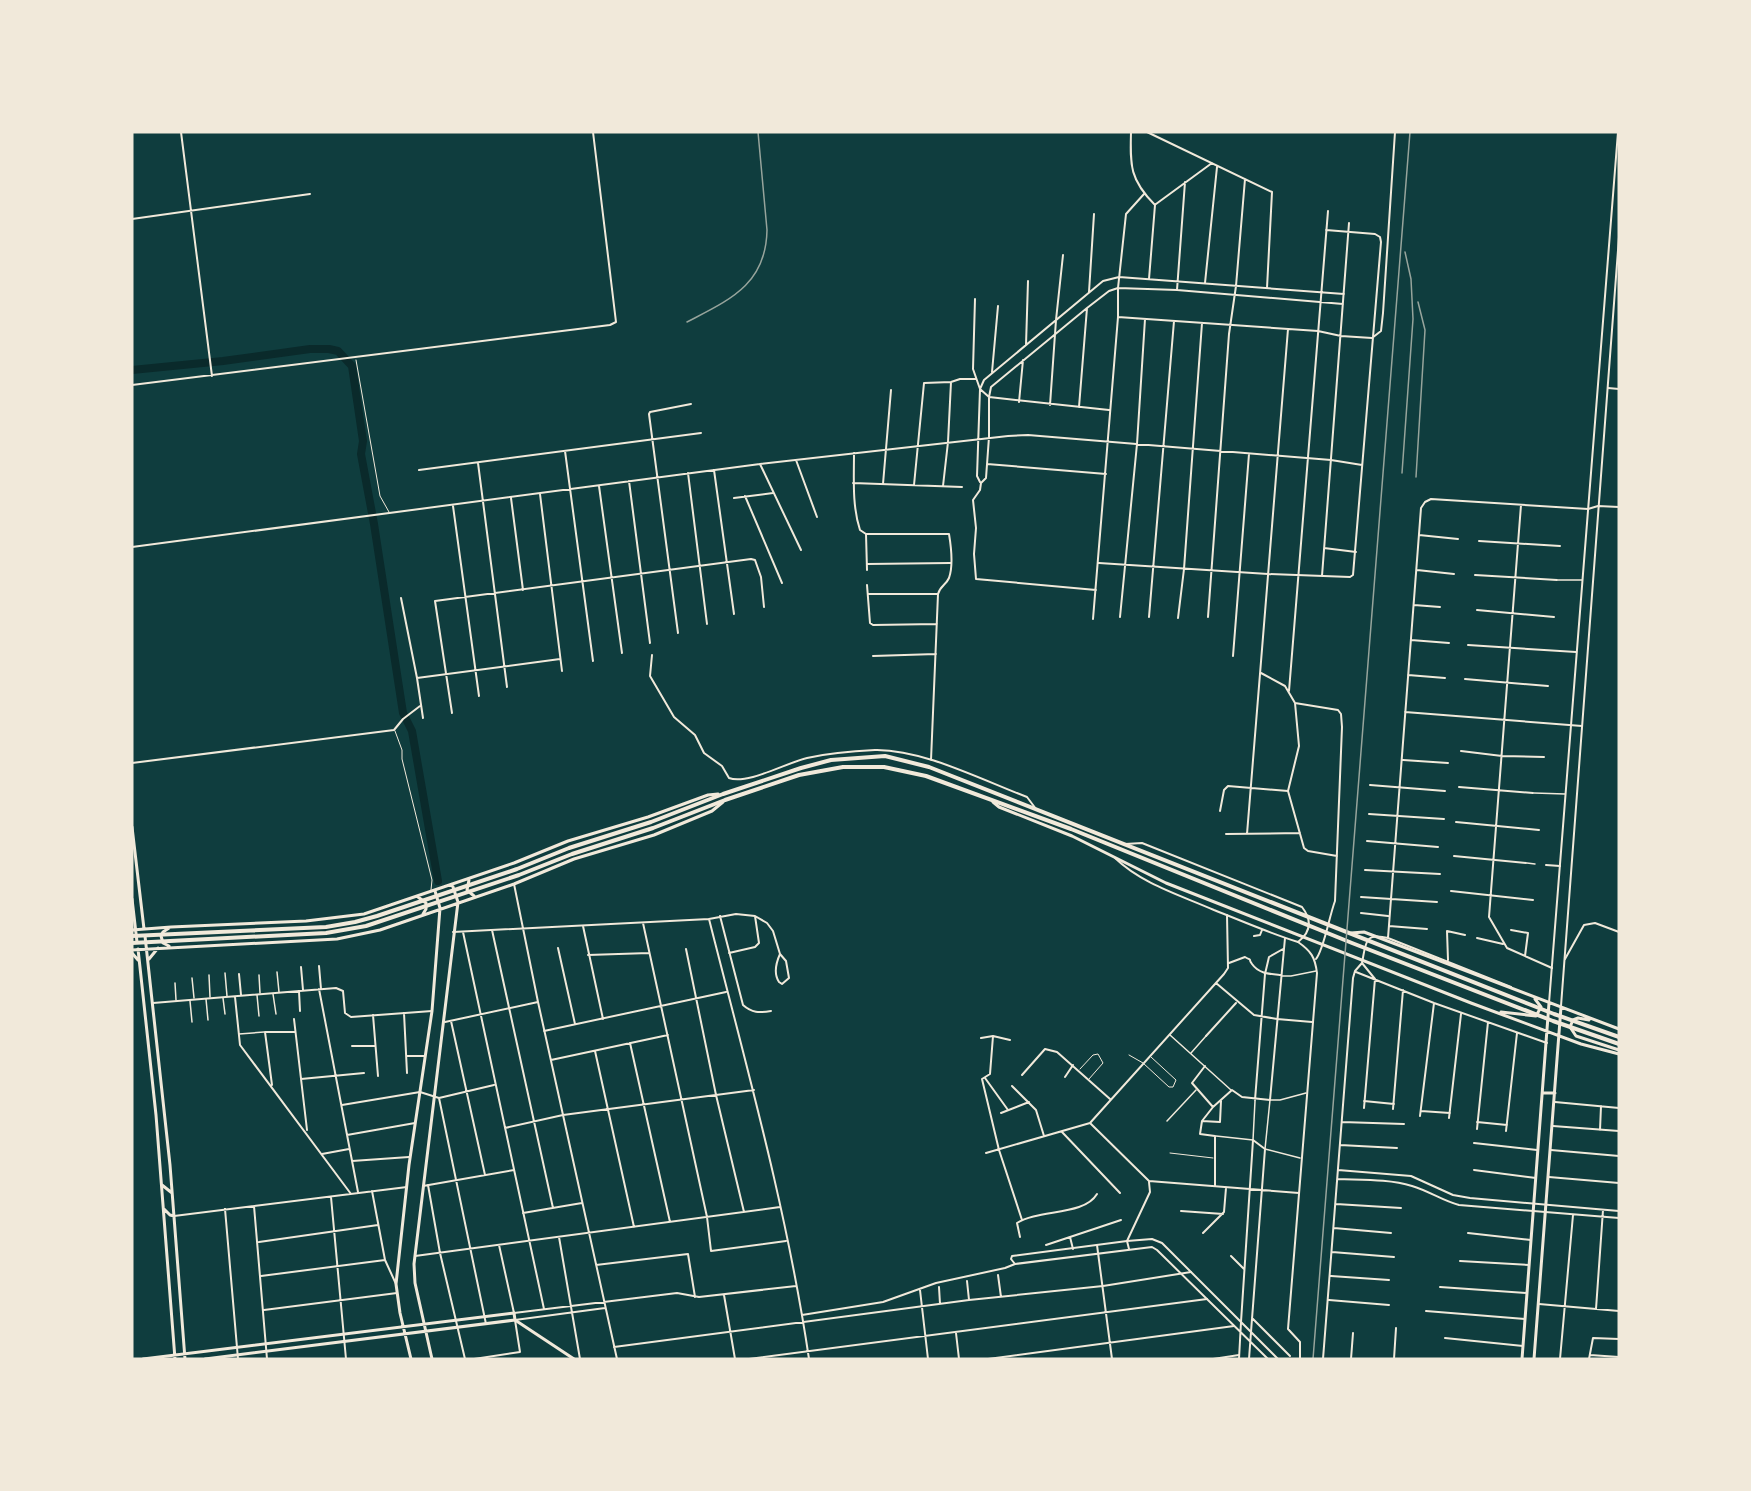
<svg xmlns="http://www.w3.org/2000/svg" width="1751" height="1491" font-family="Figtree,sans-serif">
<rect width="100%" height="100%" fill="#0f3d3e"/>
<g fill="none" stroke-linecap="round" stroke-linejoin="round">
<path stroke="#0a2a2b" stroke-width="8" d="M132 370 223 361 310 349H329L338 351 352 366 363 441 361 454 374 524 403 713 412 731 438 881"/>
<path stroke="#f1e9da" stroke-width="1" d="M356 360 380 496 389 512
M395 731 402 750V759L432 880 431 890
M1129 1055 1143 1063 1169 1087H1173L1176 1080 1151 1057
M1080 1069 1093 1055 1098 1054 1103 1063 1089 1079
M1170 1153 1213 1158"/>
<path stroke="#f1e9da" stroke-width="1.5" d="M1558 580H1582
M1534 793 1565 794
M1527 863 1535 864
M277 972 279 992
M225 973 227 996
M209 975 210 997
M259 975 260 993
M1282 976H1291L1316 971
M192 978 194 998
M175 983 176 1000
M273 994 276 1014
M257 995 259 1016
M223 998 225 1014
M206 999 208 1020
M190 1001 192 1022
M239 1034 264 1032
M1170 1035 1231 1090
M1191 1053 1206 1036
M1167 1121 1196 1090
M1216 1136 1253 1140 1255 1101
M1300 1158 1265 1149 1270 1100H1280L1306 1093"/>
<path stroke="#f1e9da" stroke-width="2" d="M181 132 212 376
M1131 132C1130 166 1130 180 1155 205
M1147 132 1272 192 1267 288
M1156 204 1212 163
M132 219 310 194
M1149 279 1155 205
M1205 283 1217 167
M1177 290 1185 182
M1089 292 1094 214
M975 299 973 369 980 389 989 397 1109 410
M1118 317 1318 331 1341 336 1372 338
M1372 338 1381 331 1383 313 1395 132
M1026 345 1028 281
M992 372 998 306
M132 385 610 325 616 322 593 132
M1608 388 1619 389
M1019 402 1023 360
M1050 405 1056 320 1063 255
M1079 407 1087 308
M565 451 593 661
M854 453C854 478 852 506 860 530L866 534
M796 460 817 517
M478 463 507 687
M760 464 801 550
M987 464 1106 474
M419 470 701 433
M714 470 734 614
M688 473 707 624
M629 481 650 643
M980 482 977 476 980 389 984 380 1103 281 1119 277 1344 294
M853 483 962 487
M883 484 891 390
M914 485 924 383 951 382 960 379H975
M599 486 622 653
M943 486 948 442 951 382
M540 494 562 671
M745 496 782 583
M511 498 523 590
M734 498 773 493
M1521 505 1489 917 1507 948 1552 968
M453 506 479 696
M866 534H949C951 546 953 567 949 578 946 585 940 586 938 594L931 760
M866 534 867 570
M1419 535 1458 539
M1479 541 1560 546
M132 547 760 464 1008 436 1028 435 1331 460 1362 465
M1324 548 1356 552
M1099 563 1268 574 1350 577 1353 575 1381 242 1380 237 1375 234 1326 230
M867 564 950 563
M1417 570 1454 574
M1475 575 1557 580
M1322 576 1349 223
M867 585 870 623 873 625 937 624
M1096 590 976 579 974 554 976 528 973 500 980 490 981 483 986 478 989 437V397L991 387 1087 308 1109 291 1118 288 1177 290 1343 304
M868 594H937
M401 598 417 678 423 718
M1414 605 1440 607
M1477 610 1554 617
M1120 617 1137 444 1145 319
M1149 617 1174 321
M1208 617 1229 334 1236 286 1245 179
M1178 618 1184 569 1202 323
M1093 619 1118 317V288L1126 214 1144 194
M678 633 649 414 650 412 691 404
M1411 640 1449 643
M1468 645 1576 652
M652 655 650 676 674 717 695 735 704 753 722 766 729 778C747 785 786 763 807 758 829 753 852 751 875 750 922 749 982 780 1027 797L1036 809
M873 656 936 654
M1233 656 1249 454
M1261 673 1285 686 1295 703 1299 746 1288 791 1304 848 1308 851 1337 856
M1408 675 1445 678
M417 678 560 659
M1465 679 1548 686
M1289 691 1328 211
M1295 703 1338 710 1341 714 1342 727 1335 901C1329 917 1324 949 1316 959
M1405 712 1582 726
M452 713 435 601 751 559 755 560 761 577 764 607
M1461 751 1502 756 1544 757
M1403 760 1448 763
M132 763 394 730 403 719 420 706
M1370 785 1445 791
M1459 787 1533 793
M1220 811 1224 790 1228 786 1288 791
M1369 814 1444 819
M1456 822 1539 830
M1226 834 1300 833
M1247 834 1288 329
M1367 841 1438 847
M1454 856 1526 863
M1546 865 1560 866
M1365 870 1440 874
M514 884 538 1002 617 1359
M1451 891 1533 900
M1361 897 1437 902
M1361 913 1388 916
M720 916 743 1005C752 1013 759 1013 771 1011
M709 919C746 1065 787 1210 809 1359
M643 923 707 1217 711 1251 786 1241
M583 926 603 1019
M1389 926 1427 929
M492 930 553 1208
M1511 930 1528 933 1525 956
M453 932 709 919 736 914 755 916 767 923 773 931 780 954 786 961 789 978 782 984 779 982C773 973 776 963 780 954
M463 932 544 1309
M1254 936 1260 935 1262 930
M1388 938 1421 508 1425 502 1431 499 1588 509 1598 506 1619 507
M1477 938 1503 944
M1298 942C1311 951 1315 957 1317 973L1288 1329 1300 1342V1359
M558 948 575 1024
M686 949 716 1095 744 1212
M729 953 755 947 759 943 755 916
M588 955 649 953
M1565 959 1584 925 1595 923 1619 932
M1448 960 1447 931 1465 935
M1229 963 1245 957C1254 962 1247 957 1252 964 1259 974 1270 974 1281 975
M319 966 321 989
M301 967 303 990
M1356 972 1434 1003 1547 1043
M239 974 241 995
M1216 983 1254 1015 1277 1019 1312 1022
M319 989 358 1192
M299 991 300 1011
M235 997 240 1045 351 1194
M153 1003 336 988 343 991 345 1013 351 1017 432 1011
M404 1013 407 1073
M373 1015 378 1076
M294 1019 307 1130
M451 1021 485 1175
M445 1022 538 1002
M544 1031 726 992
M993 1036 990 1074 982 1079 999 1150 1022 1220
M1206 1036 1236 1003
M981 1038 993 1036 1010 1040
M630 1043 670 1222
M352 1046H375
M595 1051 634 1227
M407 1056H425
M551 1060 668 1035
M1205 1066 1192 1083 1213 1107
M1022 1075 1045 1049 1057 1052 1110 1099
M1065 1077 1073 1065
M985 1078 1008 1110
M301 1079 364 1073
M272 1085 265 1032H295
M1012 1086 1036 1110 1044 1136
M439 1098 486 1324
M1255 1100 1265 974 1269 957 1283 949
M1364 1101 1394 1104
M1555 1102 1619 1108
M342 1105 420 1092 439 1098 494 1085
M1364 1108 1375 979 1362 963C1366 943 1364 932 1388 938L1511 987
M1393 1109 1403 990
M1421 1111 1450 1113
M1001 1113 1029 1102
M1420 1116 1434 1003
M1449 1118 1461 1014
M1202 1121 1213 1107 1232 1090 1242 1097 1270 1100 1285 938
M1202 1121 1200 1134 1215 1136V1186
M1202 1121 1220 1122 1221 1101
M1342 1122 1404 1124
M1477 1122 1507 1125
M1090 1123 1224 974 1228 968 1227 915
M1090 1123 1149 1181 1299 1193
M1553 1126 1619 1131
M505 1128 563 1115 754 1090
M1477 1129 1488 1022
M1600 1130 1601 1106
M1506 1131 1517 1033
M1062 1132 1120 1193
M347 1135 415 1123
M1474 1143 1537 1150
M1340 1145 1397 1148
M1551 1150 1619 1156
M986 1153 1090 1123
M322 1154 349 1149
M352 1161 409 1157
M1338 1170 1411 1176 1453 1195 1470 1198 1619 1211
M1474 1170 1536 1178
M1549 1177 1619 1183
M1338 1179C1362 1180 1389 1179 1412 1186 1429 1191 1443 1201 1459 1205L1619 1218
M428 1185 440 1253 465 1359
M423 1186 514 1170
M372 1191 385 1260 396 1284
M331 1197 346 1359
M1336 1204 1401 1208
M254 1206 267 1359
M225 1209 238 1359
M1181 1211 1223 1214
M523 1213 582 1203
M174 1216 407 1187
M1334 1228 1391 1233
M1203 1233 1224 1212 1226 1188
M1468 1233 1531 1240
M559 1237 580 1359
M1020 1237 1017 1223C1039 1209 1084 1216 1097 1194
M1070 1237 1073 1249
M259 1242 378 1225
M499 1245 514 1313 677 1293 699 1297 796 1286
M1046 1245 1121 1220
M1097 1245 1112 1359
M1129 1249 1127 1241 1150 1192 1149 1182
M1332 1252 1394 1257
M415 1256 780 1207
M1231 1256 1244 1269
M1460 1261 1529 1265
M596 1265 688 1254 695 1297
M998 1275 1001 1297
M261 1276 385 1260
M1331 1276 1389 1280
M967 1281 969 1300
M939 1287 940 1304
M1440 1287 1527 1293
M920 1290 928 1359
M724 1295 735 1359
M1329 1300 1389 1305
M1539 1304 1619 1311
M1596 1309 1603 1210
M264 1310 397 1293
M1426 1311 1525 1319
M802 1315 883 1302 936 1283 1005 1268 1015 1264
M1252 1318 1290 1356
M1241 1322 1253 1140
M1251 1332 1265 1149 1253 1140
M956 1333 959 1359
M1445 1338 1523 1346
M614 1347 969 1300 1103 1286 1191 1272
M1590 1355 1619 1357
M474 1359 520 1352 515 1320 605 1308
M749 1359 1207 1299
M988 1359 1234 1326
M1213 1359 1239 1355
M1323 1359 1353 978 1355 971 1362 963
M1351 1359 1353 1333
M1394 1359 1396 1328
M1560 1359 1573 1215
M1589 1359 1593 1338 1619 1339"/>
<path stroke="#f1e9da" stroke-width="2" d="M1115 858C1142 884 1180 895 1214 910 1242 921 1269 933 1298 942 1311 932 1312 920 1302 907L1142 843 1125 844
M1549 1003 1618 132
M1561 1006 1619 237
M1239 1359 1241 1322
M1249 1359 1251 1332
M1268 1359 1157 1250 1152 1247 1015 1264 1011 1259 1012 1256 1127 1241 1152 1239 1162 1243 1278 1359"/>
<path stroke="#f1e9da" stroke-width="3" d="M993 802 999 807 1072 836 1166 883 1471 1003 1581 1044 1619 1054
M132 827 144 929
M469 880 467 890 474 896
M418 897 426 903V909L423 914
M132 899 137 942
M132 930 171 927 306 921 364 914 514 863 568 841 648 817 708 795 718 794
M1351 933 1364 932 1619 1029
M145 936 170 1165 185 1359
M169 946 163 943 161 936 163 932 169 928
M138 949 156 1115 175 1359
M132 950 337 939 380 930 514 884 574 859 654 835 712 811 723 802
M132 953 138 960
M149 959 158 948
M1501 1012 1536 1016 1541 1007 1535 999
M1589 1020 1578 1018 1573 1020 1570 1027 1576 1036 1619 1050
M1543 1093H1555
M162 1185 172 1193
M164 1209 170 1215 174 1216
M143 1359 514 1313 515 1320 574 1359
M205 1359 515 1320
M411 1359 400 1313 396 1284 409 1165 432 1011 440 908 435 891
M432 1359 415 1283 414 1264 458 902 452 884
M1522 1359 1549 1003
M1534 1359 1561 1007"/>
<path stroke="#f1e9da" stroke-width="4" d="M132 936 326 927 355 922 377 916 517 869 569 848 651 822 723 794 801 768 831 760 885 756 929 767 1554 1014 1619 1037
M132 943 326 933 366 926 519 875 572 854 653 828 725 800 799 775 843 767H884L926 776 1071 829 1352 943 1553 1021 1619 1044"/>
<path stroke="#97a49c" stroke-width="1.5" d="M687 322C729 300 766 285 767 230L758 132
M1402 473 1413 319 1411 279 1405 252
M1416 477 1425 330 1418 302
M1313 1359 1410 132"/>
</g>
<rect width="1751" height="1491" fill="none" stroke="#f1e9da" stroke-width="267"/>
</svg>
